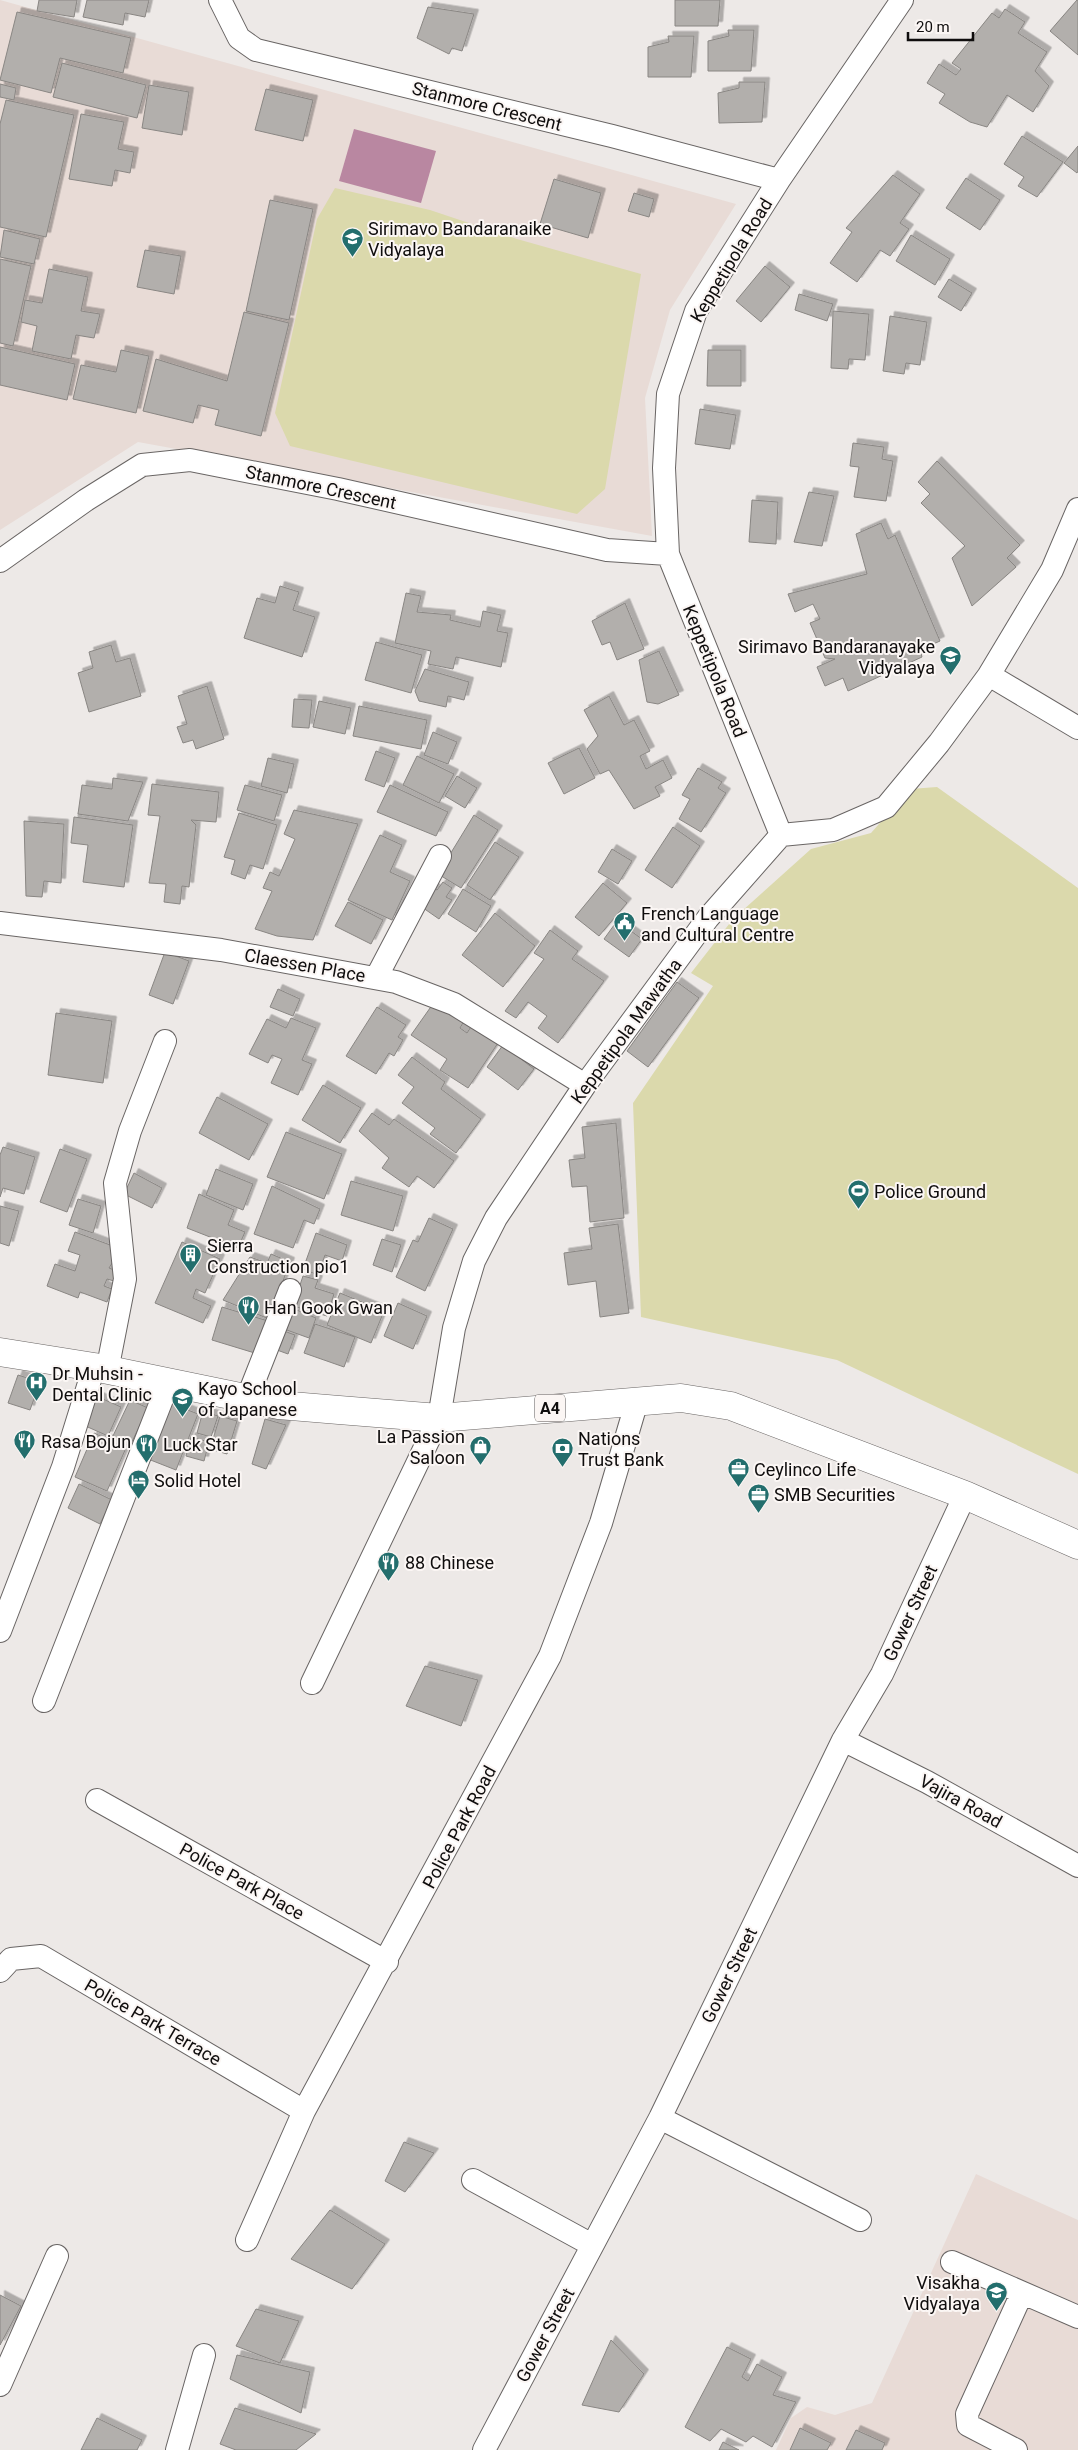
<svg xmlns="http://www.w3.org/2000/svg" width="1078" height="2450" font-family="Roboto,sans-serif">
<defs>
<filter id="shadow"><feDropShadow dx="4.5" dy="-4.5" stdDeviation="0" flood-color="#0004"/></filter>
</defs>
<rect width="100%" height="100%" fill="#ede9e7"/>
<path fill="#e8dbd6" d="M0 0 736 204 670 310 645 398 652 536 138 442 0 530Z
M976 2174 1078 2220V2450H776L791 2418 807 2407 835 2415 872 2403Z"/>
<path fill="#dbd9ac" d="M335 188 430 210 517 239 641 274 605 489 577 514 290 446 275 413 317 219Z
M937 787 1078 888V1474L837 1360 641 1317 633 1103 713 986 691 973 733 919 811 849 871 833 910 789Z"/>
<path fill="#b987a1" d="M354 129 436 151 421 203 339 181Z"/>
<path fill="#b2afac" stroke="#898683" filter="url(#shadow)" d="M39 0H77L74 17 37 11Z
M87 0H149L145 17 125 13 123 25 83 17Z
M675 0H720L718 26H675Z
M1077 0H1078V55L1050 31Z
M428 7 474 14 462 51 452 48 449 54 417 38Z
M1005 9 1025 22 1018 33 1047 52 1035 71 1049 86 1033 112 1007 95 987 127 970 122 939 103 945 94 927 83 939 64 956 75 961 69 952 63 992 13 999 18Z
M17 12 131 38 123 73 60 58 51 93 0 80Z
M728 30H754L751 71H708V41L729 36Z
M668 36H694L691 77H648V47L669 42Z
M62 63 146 85 137 118 53 97Z
M739 82H765L762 122 719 123 718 93 739 88Z
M0 84 16 88 14 100 0 97Z
M149 85 189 92 182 135 142 128Z
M266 89 313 100 303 141 255 130Z
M6 100 74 115 46 237 0 227V124Z
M81 114 124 122 118 149 134 152 130 173 115 170 112 186 69 179Z
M1022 136 1063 162 1037 197 1018 186 1024 177 1004 164Z
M1078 146V171L1077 173 1064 163Z
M893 175 920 194 900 223 909 229 890 256 880 250 857 282 830 263 852 232 846 228Z
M966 178 1000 200 980 230 946 208Z
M554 179 601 193 588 238 540 224Z
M634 193 654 199 649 217 628 211Z
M270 200 313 209 289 320 246 311Z
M4 230 40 239 34 264 0 257Z
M911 235 950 259 935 285 896 261Z
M145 250 181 256 174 294 137 287Z
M0 259 31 266 13 346 0 343Z
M765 266 790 287 761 322 736 301Z
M49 269 88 277 81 311 100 314 94 338 76 335 71 359 32 351 37 326 21 322 25 300 42 303Z
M949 279 972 293 961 311 938 297Z
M799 294 833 304 827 321 795 310Z
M833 311 869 314 865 360 849 359 848 369 831 368Z
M244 312 289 323 261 436 215 425 219 410 198 405 193 423 143 411 156 359 227 381Z
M890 316 927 322 920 365 906 363 904 374 883 371Z
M0 347 75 364 67 400 0 385Z
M121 350 149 356 136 413 73 399 81 365 116 372Z
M708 350H741V386H707Z
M700 409 736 415 730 449 695 444Z
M853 443 884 447 882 459 893 461 886 501 854 497 859 467 850 466Z
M937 461 1020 545 1007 558 1016 567 972 606 952 558 965 546 921 503 930 494 918 482Z
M809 492 834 496 822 546 794 542Z
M752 500 778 502 776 544 749 542Z
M881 523 888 539 895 535 940 641 920 650 922 657 848 691 843 678 825 686 817 667 835 659 825 658 810 623 820 619 813 604 795 612 788 594 867 574 856 534Z
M280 586 299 592 293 610 315 617 302 657 244 638 257 598 275 603Z
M406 593 421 596 417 612 451 615 450 620 480 627 483 611 501 615 497 631 508 633 501 667 456 657 453 669 428 664 431 651 395 643Z
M625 603 644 649 617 660 610 642 602 645 592 621Z
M376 642 422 655 411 693 365 680Z
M111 645 116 662 130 658 141 696 89 712 78 673 93 668 89 652Z
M659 651 679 695 658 704 647 702 639 660Z
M425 669 469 682 464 700 448 696 446 707 419 701 415 691Z
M207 686 224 739 196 749 193 740 183 743 177 727 187 724 178 696Z
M609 696 624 725 634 720 650 751 640 756 646 769 663 760 672 778 655 787 660 796 634 809 609 770 600 774 587 749 598 736 584 710Z
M294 699 312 700 309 728 292 727Z
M319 701 351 708 345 734 313 727Z
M359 706 427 720 421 749 353 736Z
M433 732 457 742 448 764 424 755Z
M579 748 595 778 564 794 548 763Z
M376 751 395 758 384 787 365 780Z
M417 756 454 774 439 803 403 785Z
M268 758 294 764 287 793 261 786Z
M698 768 722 782 718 788 726 793 701 832 679 819 690 799 682 795Z
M457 776 477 788 465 808 445 796Z
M113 778 143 782 128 821 78 814 82 785 112 789Z
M152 784 219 792 216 822 191 820 196 825 189 887 182 886 180 904 164 902 166 884 149 883 160 816 148 815Z
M245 785 282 795 274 821 237 810Z
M390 785 448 812 436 836 377 812Z
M294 810 358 824 313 940 277 936 255 929 272 891 263 888 270 872 279 876 295 839 284 834Z
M239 813 277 825 263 869 250 865 245 879 231 874 235 860 224 857Z
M474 815 498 830 461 888 438 874Z
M74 817 133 825 124 887 83 882 88 845 71 843Z
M24 821 64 824 61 883 44 881 42 897 26 896Z
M673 827 700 846 672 888 645 870Z
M380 835 402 845 390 872 410 881 392 920 348 900Z
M495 842 519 857 490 900 467 885Z
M612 849 632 861 618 884 598 872Z
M443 882 452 888 446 897 452 900 439 919 416 903 428 884 437 890Z
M603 883 627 903 599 936 575 917Z
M463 889 491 906 476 932 448 914Z
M348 902 383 920 371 944 335 926Z
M495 913 535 946 503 987 462 955Z
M617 921 642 939 629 957 604 939Z
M550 930 578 951 572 959 604 981 558 1043 538 1028 547 1016 528 1002 516 1018 505 1011 544 959 534 953Z
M165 952 189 961 173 1004 149 995Z
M677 982 699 998 648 1067 627 1051Z
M278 989 300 999 293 1016 270 1007Z
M435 1001 464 1021 460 1028 467 1033 472 1025 498 1043 468 1088 440 1070 447 1059 411 1035Z
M377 1007 406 1025 398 1037 403 1040 394 1056 389 1053 376 1074 346 1056Z
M56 1013 112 1021 103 1083 48 1075Z
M291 1018 316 1028 302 1060 312 1064 298 1095 271 1083 282 1059 272 1055 268 1063 249 1054 267 1019 286 1028Z
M503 1045 534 1069 518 1090 487 1067Z
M412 1057 445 1082 441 1089 481 1119 456 1153 430 1134 435 1128 402 1103 414 1087 398 1075Z
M323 1085 361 1108 340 1143 302 1120Z
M217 1097 268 1124 249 1160 199 1133Z
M372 1113 389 1125 394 1119 454 1161 434 1188 417 1176 409 1187 382 1168 389 1158 359 1131Z
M616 1123 624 1218 590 1222 587 1186 572 1187 569 1160 585 1158 582 1127Z
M286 1132 342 1154 324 1199 267 1177Z
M3 1147 35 1157 24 1194 3 1188 0 1197V1155Z
M60 1149 87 1159 67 1212 40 1202Z
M216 1169 253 1184 243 1210 206 1195Z
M134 1173 162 1188 152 1208 124 1194Z
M351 1181 403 1196 393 1231 341 1215Z
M272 1186 320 1209 314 1224 304 1220 293 1248 254 1234Z
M199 1194 234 1210 228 1225 245 1232 238 1248 187 1228Z
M78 1199 101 1206 93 1233 69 1225Z
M0 1206 19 1211 9 1246 0 1243Z
M429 1218 453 1229 425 1291 396 1277 413 1240 418 1242Z
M618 1224 629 1313 600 1317 596 1281 568 1285 564 1253 592 1249 589 1228Z
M75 1232 121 1249 109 1268 117 1271 114 1281 107 1279 104 1286 112 1289 107 1302 80 1292 78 1298 47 1286 55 1264 75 1271 80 1255 68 1251Z
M316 1233 347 1245 342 1261 325 1255 318 1275 303 1269Z
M382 1239 401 1245 392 1272 373 1265Z
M182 1242 220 1259 205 1293 196 1289 193 1298 211 1306 203 1323 155 1303Z
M271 1254 290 1262 269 1319 223 1300 250 1257 267 1263Z
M303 1276 318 1280 315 1288 334 1294 327 1316 293 1306Z
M340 1293 384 1311 371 1343 327 1325Z
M398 1303 427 1316 413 1349 384 1336Z
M222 1307 268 1321 258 1354 212 1340Z
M292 1308 316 1318 309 1338 284 1329Z
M315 1324 355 1337 344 1367 304 1353Z
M284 1331 295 1335 288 1354 277 1350Z
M18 1375 40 1382 30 1410 8 1403Z
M94 1395 121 1407 108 1436 81 1424Z
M130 1400 148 1408 130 1446 112 1438Z
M170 1403 198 1414 176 1470 148 1459Z
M203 1411 218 1416 211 1437 197 1433Z
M220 1416 237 1421 227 1454 210 1449Z
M265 1419 286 1425 266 1469 252 1464Z
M94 1433 126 1448 107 1491 75 1477Z
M191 1437 209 1442 204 1461 186 1456Z
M79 1484 112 1500 100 1524 68 1508Z
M425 1666 478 1680 461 1726 406 1706Z
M404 2142 434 2153 405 2192 385 2181Z
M330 2210 385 2244 352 2289 291 2259Z
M0 2295 21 2306 0 2345Z
M256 2309 299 2321 280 2363 236 2346Z
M611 2340 644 2374 619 2412 582 2405Z
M727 2347 751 2359 742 2377 748 2381 757 2364 782 2377 773 2395 796 2402 772 2447 753 2436 746 2442 721 2429 710 2441 685 2427Z
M237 2355 310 2372 301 2413 230 2379Z
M235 2408 316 2434 296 2450H236L220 2444Z
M97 2418 142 2440 137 2450H81Z
M800 2428 831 2443 827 2450H790Z
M856 2430 885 2443 882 2450H846Z
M723 2442 739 2450H719Z"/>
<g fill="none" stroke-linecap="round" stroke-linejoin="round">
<defs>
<path id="minor" d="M220 0 239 38 256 50 612 136 779 180
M0 561 86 500 142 465 190 460 338 489 607 550 668 554
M989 675 1078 728
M781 835 668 554 664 468 668 394 696 311 779 180 902 0
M0 923 221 950 396 982 454 1004 585 1085
M376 978 440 856
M107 1371 125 1279 115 1183 130 1131 165 1041
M247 1399 290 1290
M0 1631 63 1467 94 1367
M312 1683 439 1418 454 1328 474 1261 496 1218 585 1085 708 918 781 835 833 830 886 807 939 743 989 675 1052 570 1078 509
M44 1701 168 1384
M843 1740 927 1782 1078 1866
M97 1800 387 1962
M0 1971 11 1959 41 1956 304 2111
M660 2118 860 2220
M473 2180 592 2245
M247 2240 304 2111 550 1656 601 1523 637 1401
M952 2262 1078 2317
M0 2385 57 2256
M177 2450 204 2355
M484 2450 660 2118 843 1740 882 1674 965 1495
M1016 2450 968 2425 967 2414 1022 2293"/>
<path id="highway" d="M0 1352 94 1367 279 1405 339 1410 439 1418 681 1398 731 1406 965 1495 1078 1545"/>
</defs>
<use href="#minor" stroke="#696564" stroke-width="24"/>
<use href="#highway" stroke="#696564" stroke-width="29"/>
<use href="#minor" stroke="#fff" stroke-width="22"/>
<use href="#highway" stroke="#fff" stroke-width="28"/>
</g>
<defs>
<symbol id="school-pin" viewBox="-11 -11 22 30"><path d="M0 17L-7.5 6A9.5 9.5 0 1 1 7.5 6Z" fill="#236e6d" stroke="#fbf6f4"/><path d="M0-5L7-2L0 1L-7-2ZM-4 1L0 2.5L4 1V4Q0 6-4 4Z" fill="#fff"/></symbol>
<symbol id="civic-pin" viewBox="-11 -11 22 30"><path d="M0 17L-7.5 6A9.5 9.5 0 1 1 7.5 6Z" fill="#236e6d" stroke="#fbf6f4"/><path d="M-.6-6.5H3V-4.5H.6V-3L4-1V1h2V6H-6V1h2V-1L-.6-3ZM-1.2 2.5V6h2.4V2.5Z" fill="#fff"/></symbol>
<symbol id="stadium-pin" viewBox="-11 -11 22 30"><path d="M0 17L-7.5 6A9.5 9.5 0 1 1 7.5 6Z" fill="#236e6d" stroke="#fbf6f4"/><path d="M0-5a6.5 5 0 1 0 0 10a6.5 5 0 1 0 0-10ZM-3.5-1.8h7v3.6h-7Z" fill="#fff"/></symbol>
<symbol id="building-pin" viewBox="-11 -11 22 30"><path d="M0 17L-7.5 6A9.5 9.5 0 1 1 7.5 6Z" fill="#236e6d" stroke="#fbf6f4"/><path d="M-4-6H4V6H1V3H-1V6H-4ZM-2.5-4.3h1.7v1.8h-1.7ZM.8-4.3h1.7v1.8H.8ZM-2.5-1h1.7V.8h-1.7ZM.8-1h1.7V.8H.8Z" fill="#fff"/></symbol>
<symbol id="restaurant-pin" viewBox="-11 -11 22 30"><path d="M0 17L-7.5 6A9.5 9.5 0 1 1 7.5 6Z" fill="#236e6d" stroke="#fbf6f4"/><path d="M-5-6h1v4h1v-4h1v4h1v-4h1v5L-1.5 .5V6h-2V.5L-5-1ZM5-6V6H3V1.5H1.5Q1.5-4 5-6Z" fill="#fff"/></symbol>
<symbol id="hospital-pin" viewBox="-11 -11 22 30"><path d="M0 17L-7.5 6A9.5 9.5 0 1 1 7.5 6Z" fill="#236e6d" stroke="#fbf6f4"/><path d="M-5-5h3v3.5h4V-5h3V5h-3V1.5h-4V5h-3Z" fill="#fff"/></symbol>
<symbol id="shop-pin" viewBox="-11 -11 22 30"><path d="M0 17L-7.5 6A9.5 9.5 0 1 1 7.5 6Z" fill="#236e6d" stroke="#fbf6f4"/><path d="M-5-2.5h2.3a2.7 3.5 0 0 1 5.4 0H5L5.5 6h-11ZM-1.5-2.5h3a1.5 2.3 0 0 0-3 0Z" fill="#fff"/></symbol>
<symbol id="bank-pin" viewBox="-11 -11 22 30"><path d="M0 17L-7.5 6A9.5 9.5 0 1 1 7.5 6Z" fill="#236e6d" stroke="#fbf6f4"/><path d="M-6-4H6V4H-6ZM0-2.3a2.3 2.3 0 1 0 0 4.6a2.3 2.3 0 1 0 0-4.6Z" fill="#fff"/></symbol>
<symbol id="office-pin" viewBox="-11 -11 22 30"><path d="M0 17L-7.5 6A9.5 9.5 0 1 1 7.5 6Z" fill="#236e6d" stroke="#fbf6f4"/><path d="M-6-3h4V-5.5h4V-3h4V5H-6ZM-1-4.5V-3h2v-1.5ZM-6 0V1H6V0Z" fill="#fff"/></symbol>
<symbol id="hotel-pin" viewBox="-11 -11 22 30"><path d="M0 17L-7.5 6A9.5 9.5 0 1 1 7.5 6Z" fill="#236e6d" stroke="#fbf6f4"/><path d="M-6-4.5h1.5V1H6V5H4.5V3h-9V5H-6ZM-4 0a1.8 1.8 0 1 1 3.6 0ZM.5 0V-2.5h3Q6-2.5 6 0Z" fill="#fff"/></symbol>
</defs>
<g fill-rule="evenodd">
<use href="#school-pin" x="340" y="226" width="25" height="34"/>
<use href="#school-pin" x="938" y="644" width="25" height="34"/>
<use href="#civic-pin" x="612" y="910" width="25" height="34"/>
<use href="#stadium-pin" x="846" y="1178" width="25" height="34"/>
<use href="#building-pin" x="178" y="1242" width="25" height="34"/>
<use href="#restaurant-pin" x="236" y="1294" width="25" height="34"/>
<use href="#hospital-pin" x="24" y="1370" width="25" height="34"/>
<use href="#school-pin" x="170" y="1386" width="25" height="34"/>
<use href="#restaurant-pin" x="12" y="1428" width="25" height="34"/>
<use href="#restaurant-pin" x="134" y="1432" width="25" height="34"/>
<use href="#shop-pin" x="468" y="1434" width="25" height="34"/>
<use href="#bank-pin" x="550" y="1436" width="25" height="34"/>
<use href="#office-pin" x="726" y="1456" width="25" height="34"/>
<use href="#hotel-pin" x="126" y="1468" width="25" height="34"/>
<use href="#office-pin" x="746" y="1482" width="25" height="34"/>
<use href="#restaurant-pin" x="376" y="1550" width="25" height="34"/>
<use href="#school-pin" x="984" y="2280" width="25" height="34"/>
</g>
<g text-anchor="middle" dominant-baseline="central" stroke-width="4" stroke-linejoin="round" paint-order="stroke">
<rect fill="#fbf6f4" stroke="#565352" stroke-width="1" x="535" y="1394.5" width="30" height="27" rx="4"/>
<g font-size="16" font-weight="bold" fill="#0f0d0d">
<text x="550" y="1408">A4</text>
</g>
<g font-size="18" fill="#0f0d0d" stroke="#fbf6f4">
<text transform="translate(487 106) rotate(14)">Stanmore Crescent</text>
<text transform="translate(731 260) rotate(-59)">Keppetipola Road</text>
<text transform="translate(321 487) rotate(12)">Stanmore Crescent</text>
<text transform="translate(715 671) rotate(68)">Keppetipola Road</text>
<text transform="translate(305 965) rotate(10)">Claessen Place</text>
<text transform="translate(626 1031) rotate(-54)">Keppetipola Mawatha</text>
<text transform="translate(910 1613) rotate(-65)">Gower Street</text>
<text transform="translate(961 1801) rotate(29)">Vajira Road</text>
<text transform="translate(459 1827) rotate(-62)">Police Park Road</text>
<text transform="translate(242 1881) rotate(29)">Police Park Place</text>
<text transform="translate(729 1975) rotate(-64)">Gower Street</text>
<text transform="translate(153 2022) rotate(30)">Police Park Terrace</text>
<text transform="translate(545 2335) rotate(-62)">Gower Street</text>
</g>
<g font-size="18" fill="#0f0d0d" stroke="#fbf6f4" text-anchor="start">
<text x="368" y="228">Sirimavo Bandaranaike<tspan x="368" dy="21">Vidyalaya</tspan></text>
<text x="935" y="646" text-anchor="end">Sirimavo Bandaranayake<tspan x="935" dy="21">Vidyalaya</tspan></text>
<text x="641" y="913">French Language<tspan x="641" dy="21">and Cultural Centre</tspan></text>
<text x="874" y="1191">Police Ground</text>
<text x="207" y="1245">Sierra<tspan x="207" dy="21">Construction pio1</tspan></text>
<text x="264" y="1307">Han Gook Gwan</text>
<text x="52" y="1373">Dr Muhsin -<tspan x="52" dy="21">Dental Clinic</tspan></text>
<text x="198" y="1388">Kayo School<tspan x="198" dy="21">of Japanese</tspan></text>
<text x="465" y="1436" text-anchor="end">La Passion<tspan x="465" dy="21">Saloon</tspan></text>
<text x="578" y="1438">Nations<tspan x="578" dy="21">Trust Bank</tspan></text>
<text x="41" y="1441">Rasa Bojun</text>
<text x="163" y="1444">Luck Star</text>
<text x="754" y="1469">Ceylinco Life</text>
<text x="154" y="1480">Solid Hotel</text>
<text x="774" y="1494">SMB Securities</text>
<text x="405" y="1562">88 Chinese</text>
<text x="980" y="2282" text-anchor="end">Visakha<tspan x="980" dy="21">Vidyalaya</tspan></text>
</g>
</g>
<path d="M908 32v8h65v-8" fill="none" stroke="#0f0d0d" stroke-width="2.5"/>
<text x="916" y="32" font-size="15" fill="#0f0d0d" stroke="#fbf6f4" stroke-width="4" paint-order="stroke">20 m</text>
</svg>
